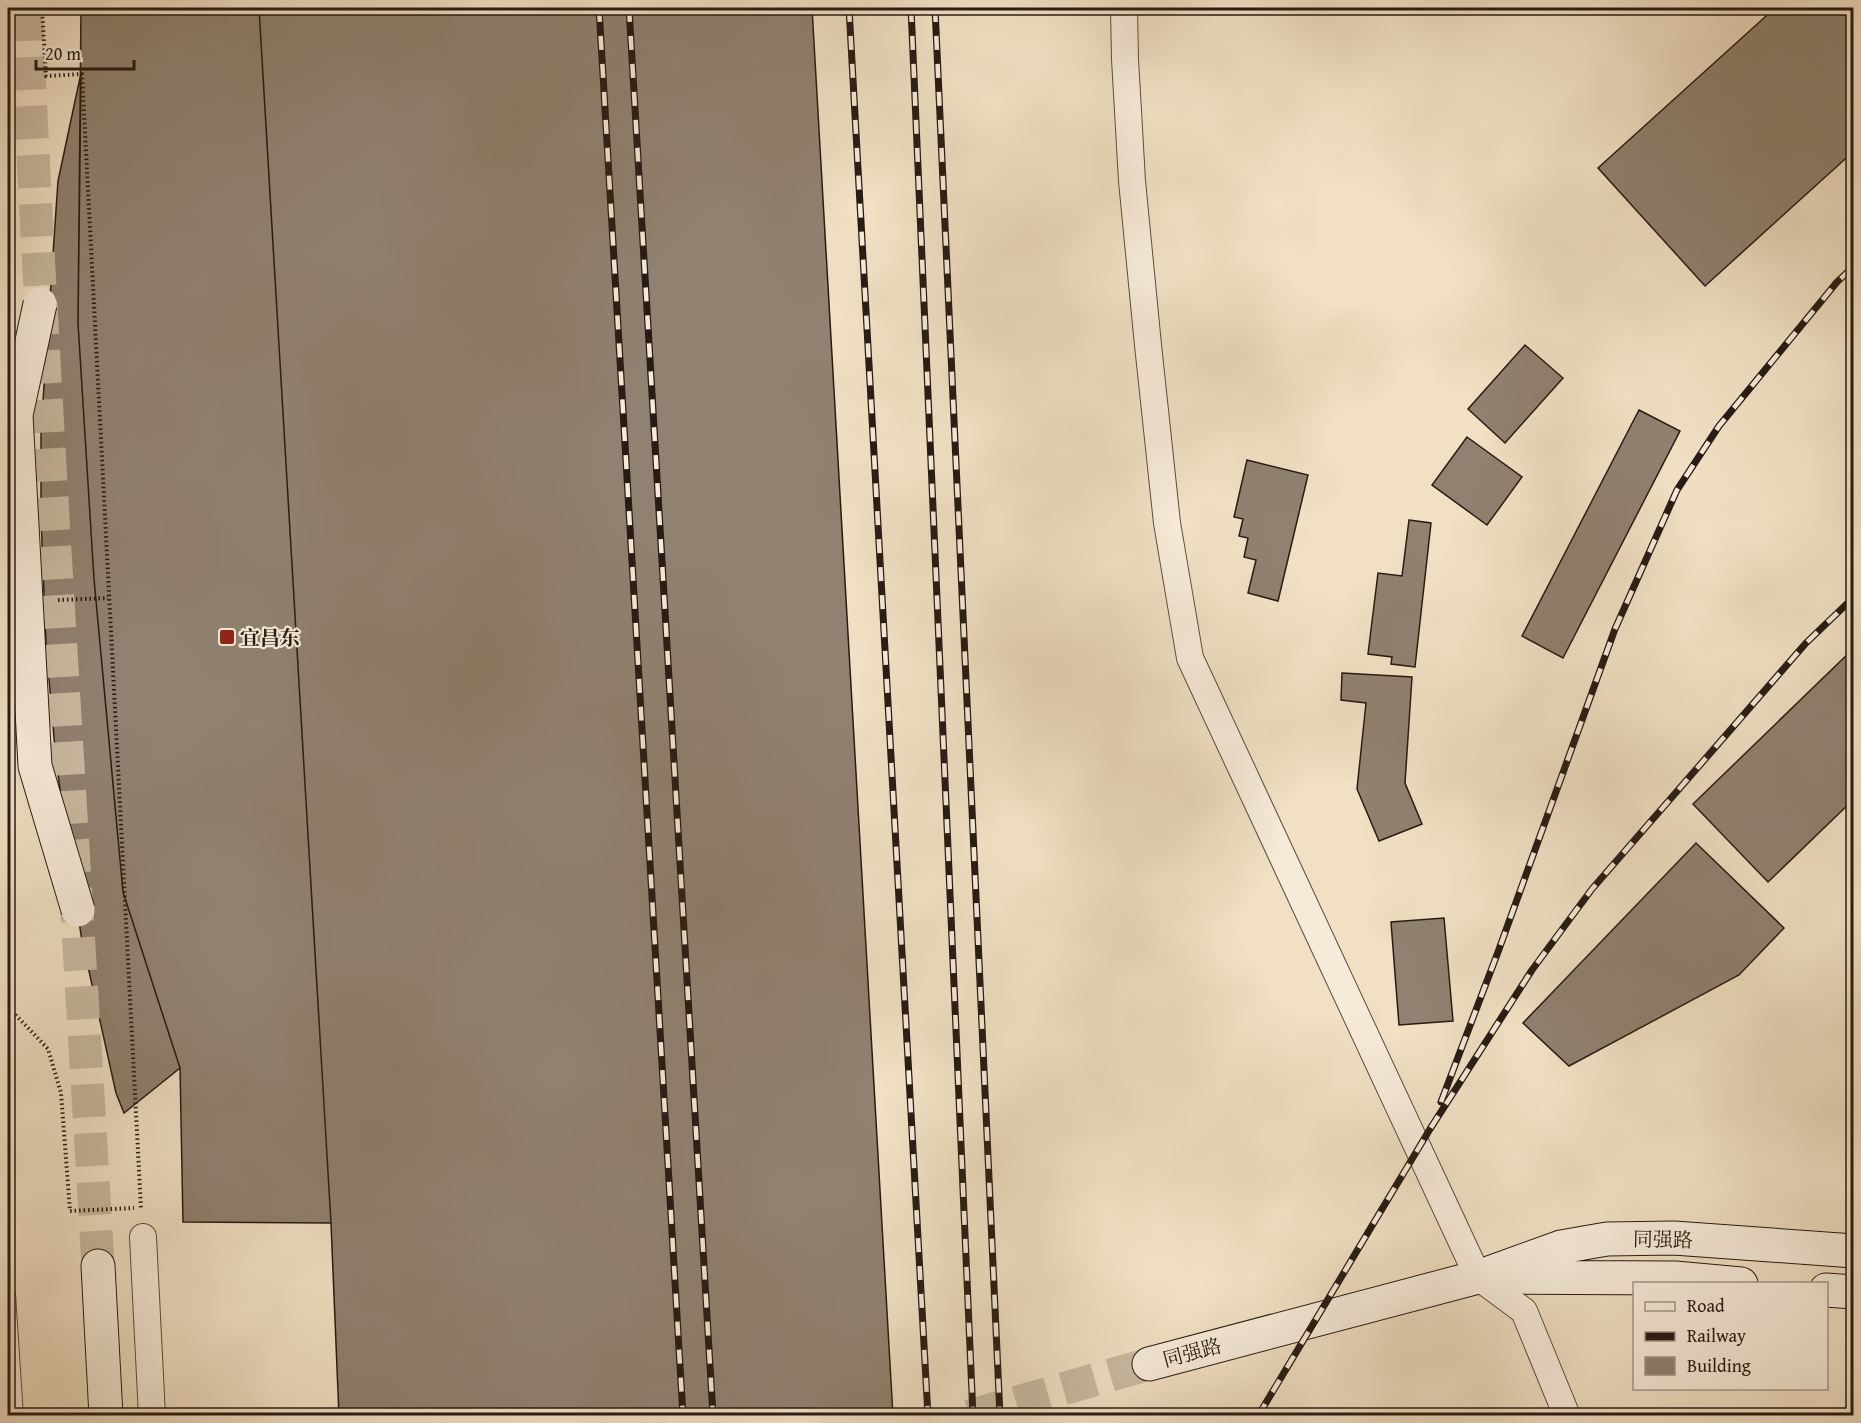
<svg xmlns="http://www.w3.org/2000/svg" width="1861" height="1423" font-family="'Gentium Book Plus','Noto Serif SC',serif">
<rect width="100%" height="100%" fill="#f1e0c4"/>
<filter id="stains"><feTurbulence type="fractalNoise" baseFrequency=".00333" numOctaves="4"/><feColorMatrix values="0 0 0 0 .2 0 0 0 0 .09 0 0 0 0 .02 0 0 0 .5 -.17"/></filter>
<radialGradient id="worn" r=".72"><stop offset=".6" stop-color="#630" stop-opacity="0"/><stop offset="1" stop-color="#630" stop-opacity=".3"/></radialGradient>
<path fill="#908170" stroke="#271b14" stroke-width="1.5" d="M81 8H259L331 1223 183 1222 180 1068 123 892 94 579 78 323Z
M259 8H812L893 1416H339L331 1223Z
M1775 8H1854V151L1705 286 1598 168Z
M81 73 78 323 94 579 123 892 180 1068 124 1113 116 1093 81 935 56 761 46 644 41 518V430L58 181Z
M1525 345 1563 378 1505 443 1468 409Z
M1639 410 1680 431 1563 658 1522 636Z
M1467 437 1522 477 1487 525 1432 485Z
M1247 460 1308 475 1278 601 1248 593 1256 560 1244 557 1248 538 1239 536 1243 519 1234 517Z
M1409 520 1431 523 1415 667 1391 664 1392 657 1368 654 1378 573 1402 576Z
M1854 648V799L1768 882 1693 804Z
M1342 673 1412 677 1405 783 1422 824 1379 841 1357 789 1366 703 1341 700Z
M1696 843 1784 928 1739 975 1569 1066 1523 1023Z
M1444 918 1453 1021 1399 1025 1391 922Z"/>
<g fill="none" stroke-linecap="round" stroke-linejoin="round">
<path stroke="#c9b9a1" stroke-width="33" stroke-dasharray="33 16" stroke-linecap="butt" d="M26 8C45 427 74 846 98 1266
M969 1416 1149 1364"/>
<defs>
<path id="lane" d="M8 1294 16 1416"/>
<path id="street" d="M1124 8 1125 59 1132 181 1148 345 1167 523 1190 658 1478 1277 1524 1311 1567 1416
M143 1237 152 1416"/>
<path id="secondary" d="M98 1266 106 1416
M1498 1277 1675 1278 1741 1284
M1826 1290 1854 1292
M1149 1364 1478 1277 1561 1247 1607 1239 1674 1238 1854 1251"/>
</defs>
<use href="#lane" stroke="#5a4c40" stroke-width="16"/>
<use href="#street" stroke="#5a4c40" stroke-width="28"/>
<use href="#secondary" stroke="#271b14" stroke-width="35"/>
<path stroke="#271b14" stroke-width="4" stroke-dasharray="1.5 3" stroke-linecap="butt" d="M42 8 46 76 82 74 141 1209
M58 600 108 598
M8 999 11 1010 48 1049 61 1093 70 1211 134 1208"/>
<use href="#lane" stroke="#f6ebd9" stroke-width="14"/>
<use href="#street" stroke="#f6ebd9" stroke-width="26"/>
<use href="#secondary" stroke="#f6ebd9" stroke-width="33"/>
<defs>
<path id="rail" d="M599 8 683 1416
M629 8 713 1416
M849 8 928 1416
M911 8 973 1416
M935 8 1000 1416
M1441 1102 1498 952 1615 629 1677 490 1719 426 1837 282 1854 266
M1258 1416 1430 1129 1532 970 1592 889 1806 643 1854 597"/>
</defs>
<use href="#rail" stroke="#271b14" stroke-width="7"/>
<use href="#rail" stroke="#f6ebd9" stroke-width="4.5" stroke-dasharray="14" stroke-linecap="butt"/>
<defs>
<path id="secondary-bridge" d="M40 304 16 415 35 766 78 910"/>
</defs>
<use href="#secondary-bridge" stroke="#271b14" stroke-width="35" stroke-linecap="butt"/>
<use href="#secondary-bridge" stroke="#f6ebd9" stroke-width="33"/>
</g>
<rect fill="#8f2418" stroke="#f6ebd9" stroke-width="2" x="219" y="629" width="16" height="16" rx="3"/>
<g text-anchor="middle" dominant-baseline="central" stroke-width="4.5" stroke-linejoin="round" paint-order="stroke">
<g font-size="20" font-weight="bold" fill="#271b14" stroke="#f6ebd9" text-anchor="start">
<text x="240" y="637">宜昌东</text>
</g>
<g font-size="20" fill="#271b14" stroke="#f6ebd9">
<text transform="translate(1663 1239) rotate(1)">同强路</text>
<text transform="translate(1192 1352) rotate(-15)">同强路</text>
</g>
</g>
<rect width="1861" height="1423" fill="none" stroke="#f1e0c4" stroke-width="30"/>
<rect x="9" y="9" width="1843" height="1405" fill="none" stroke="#271b14" stroke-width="3"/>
<rect x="15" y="15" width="1831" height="1393" fill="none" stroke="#271b14" stroke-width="1.5"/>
<rect x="1633" y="1282" width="195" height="108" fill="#f6ebd9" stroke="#a3988a" stroke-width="1.5"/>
<rect x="1645" y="1302" width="30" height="9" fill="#f6ebd9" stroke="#a3988a" stroke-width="1.5"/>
<text x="1687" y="1312" font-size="18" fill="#271b14">Road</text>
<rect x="1645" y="1332" width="30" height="9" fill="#271b14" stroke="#a3988a" stroke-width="1.5"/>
<text x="1687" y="1342" font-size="18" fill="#271b14">Railway</text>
<rect x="1645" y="1357" width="30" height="18" fill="#908170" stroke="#a3988a" stroke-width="1.5"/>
<text x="1687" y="1372" font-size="18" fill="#271b14">Building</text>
<path d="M36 60v9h98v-9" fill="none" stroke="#271b14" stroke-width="3"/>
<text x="45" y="60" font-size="18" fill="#271b14" stroke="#f6ebd9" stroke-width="4.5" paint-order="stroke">20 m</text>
<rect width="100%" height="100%" filter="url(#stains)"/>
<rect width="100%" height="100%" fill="url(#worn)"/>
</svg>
